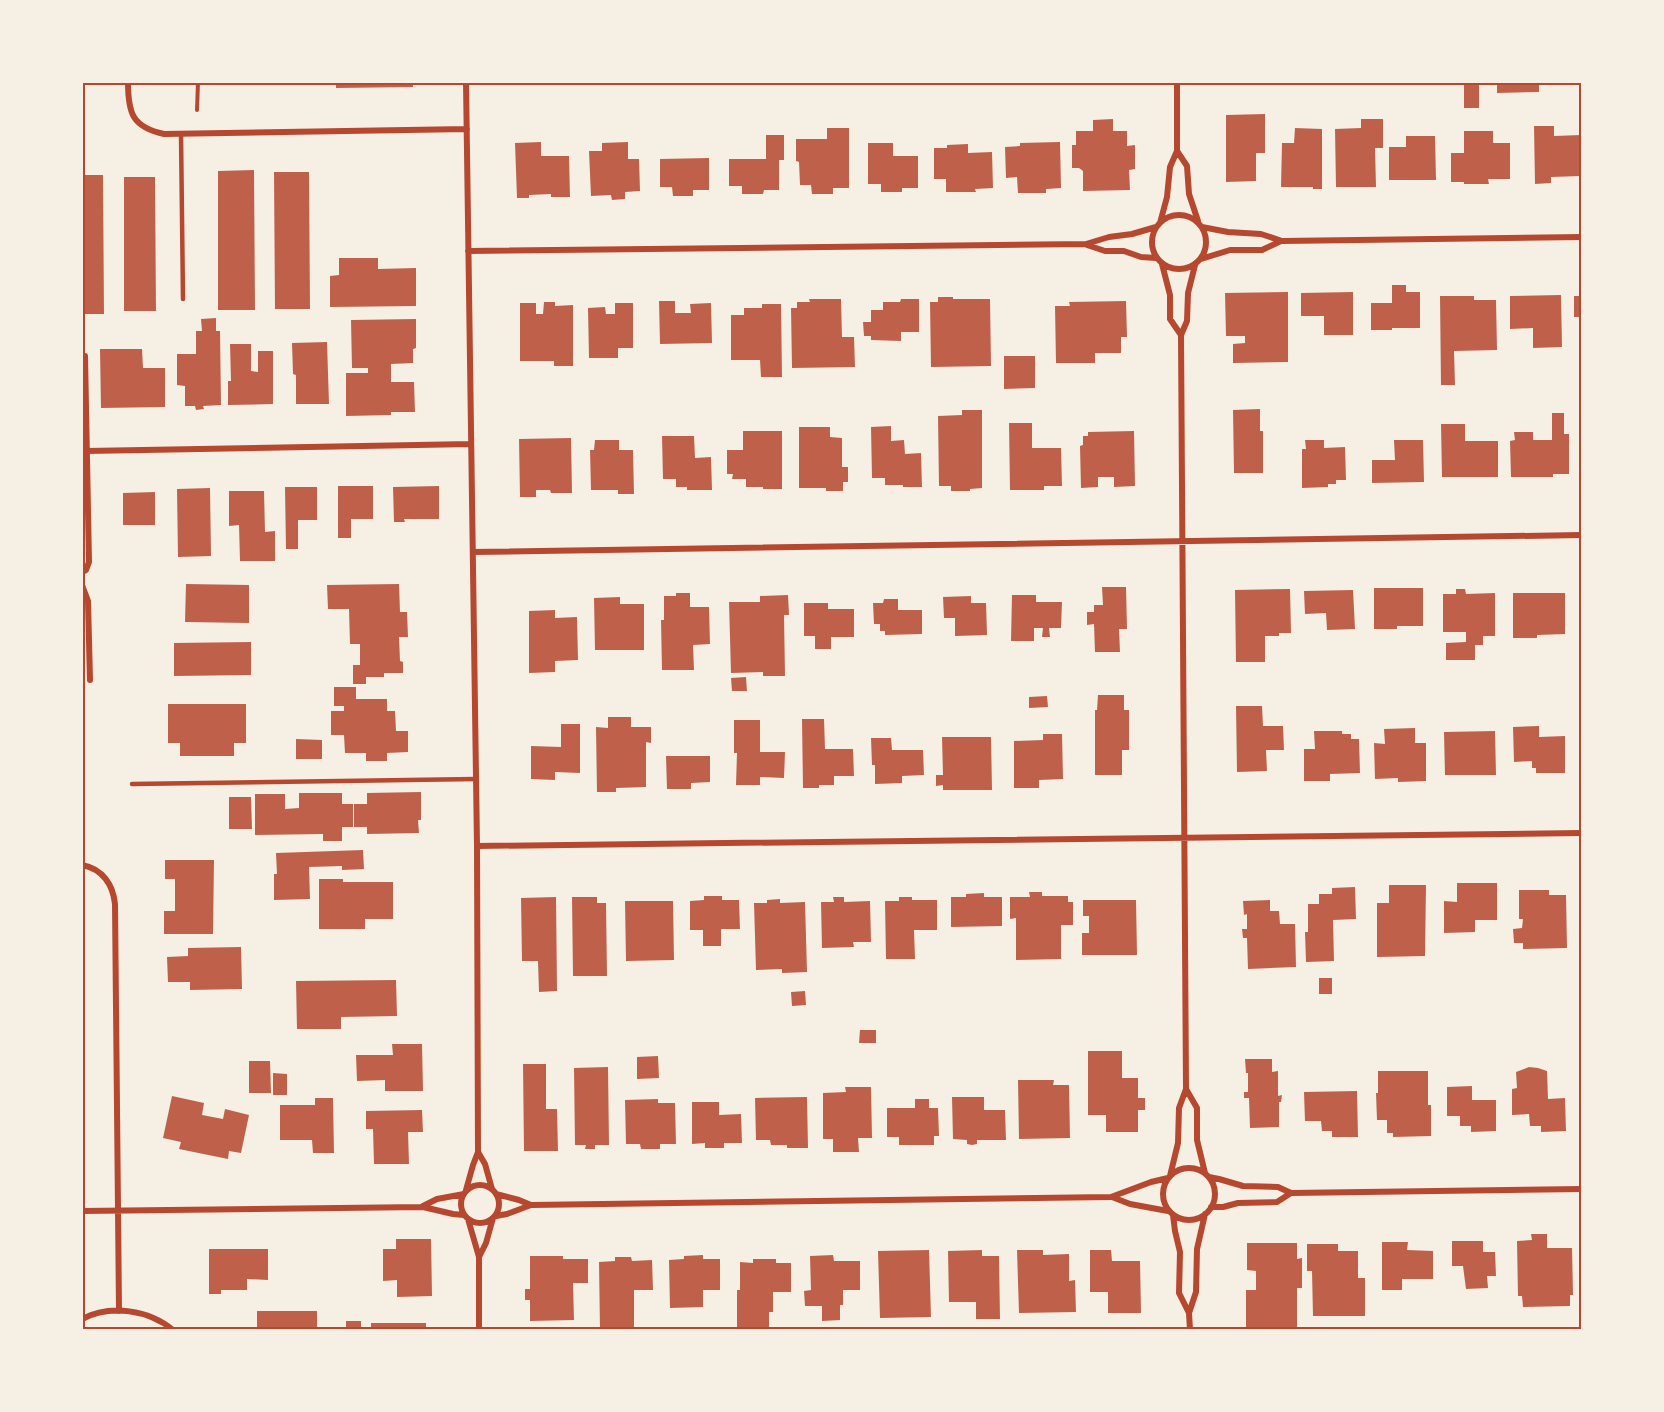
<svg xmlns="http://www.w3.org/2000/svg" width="1664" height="1412" font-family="Jost,sans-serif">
<rect width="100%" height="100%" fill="#f6efe4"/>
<path fill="#bf614a" d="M336 82H413V87L336 88Z
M1464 82H1479V108H1464Z
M1497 82H1539V92L1497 93Z
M1265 114V153H1256V181L1226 182V115Z
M1113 119V131H1127V146L1135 145V169L1129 170 1130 190 1083 191V171L1079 168H1072V145H1076V131H1093V120Z
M1361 119H1383V148H1375L1376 187H1336L1335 129 1361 128Z
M1534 126H1554V136L1581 135V176L1551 177V183L1535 184Z
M827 128H849V188H833V194H812L811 185H800L799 162 796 161V139H827Z
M1295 128 1322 129V189H1313V187H1281L1282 143H1294Z
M1464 131H1493V143H1510V179H1488L1489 184H1464V182H1451V153H1464Z
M766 135H784V160H779V190H764L763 194H742V186H729V159H766Z
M1406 136H1435L1436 180H1389V147H1406Z
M541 142V156H569L570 197H551V194L529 195V198H517L515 143Z
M628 142V159H639L640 191 625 192V199L612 200 611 195 591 196 589 151H602V143Z
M1060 142 1061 188 1046 189V193H1018L1017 177 1006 178 1005 147 1020 146V143Z
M868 143H893V156H918V188H902V192H881V184H868Z
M968 144V153L992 152 993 188 975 189 976 192H946V179H934V148H947V145Z
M709 158V190H693V196H673L672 187H660V159Z
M254 170 255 310H218V171Z
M274 172H309L310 309H275Z
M82 175H103L104 314H82Z
M124 177H155L156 311H124Z
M339 258H378V269L416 268V306L330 307V276L339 275Z
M1392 285H1406V292H1420V328H1392V330H1371V303H1392Z
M1288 292V362L1233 363V344L1245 343V336H1226L1225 293Z
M1353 292V335H1324V316H1301V293Z
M1579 293H1582V372H1579V317H1574V296H1579Z
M1561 295 1562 347 1533 348V328L1510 329V296Z
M1440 296H1474V300H1496L1497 350 1454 351 1455 385H1441Z
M938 297H953V299H990L991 366 931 367 930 302H938Z
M809 299H841L842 337H854L855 367 792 368 791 308H797V302H810Z
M901 299H919V332H901V341L871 340V336H864L863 322H871V310H883V302H900Z
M659 301H675V313H691L690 304 711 303 712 343 660 344Z
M1126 301 1127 337H1121V353H1095V363H1056L1055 306H1070L1069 302Z
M544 302H555V306L573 305V366H554V361H520V303H536V314H543Z
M615 303H633V348H618V358H589L588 308 605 307 606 314H615Z
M762 304H781L782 377H761L760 360H731V315H744V308H762Z
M216 318V331H220L221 405 203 406 204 409 196 410 195 406H185V386L177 385V354H196V331H202L201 319Z
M416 319V348L413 349V363L391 364V382H414L415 412H391V415L346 416V373H368V368H352L351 320Z
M327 342 329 404H296V375L293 374 292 343Z
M230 344H251V371L258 372V351H273V404L228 405V381H231Z
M100 349H142L143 368H165V407L101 408Z
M1004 356H1035V388L1004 389Z
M1260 409V431H1263V473H1234L1233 410Z
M962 410H982V488L970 489V491H951V486H939L938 416 962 415Z
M1552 413H1564V434H1569V474H1553V477H1511L1510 441 1515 440 1514 432H1533V440H1552Z
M1009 423H1032V448H1061L1062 486H1044V490H1010Z
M1441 424H1465V441H1498V477H1442Z
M891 426V441L904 440 905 454 921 453 922 487H903V485H885V478H872L871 427Z
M799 427H830V437L842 438V467H848V482H843V491H826V488H799Z
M743 431H782V489H763V487H746V479H732L733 474H727V450H743Z
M1134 431 1135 486 1114 487V477H1098V487L1081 488 1080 446 1083 445V436H1088V432Z
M662 436H694L695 458 711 457 712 490H687V487H676V479H663Z
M571 438 572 493H551L550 490H536V497H520L519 439Z
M595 440H619V450H633L634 494H618V490H591L590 450H594Z
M1305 440H1324V448L1345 447 1346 480H1336V484H1328V487L1302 488V449H1306Z
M1394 440H1423L1424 482 1372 483V460H1395Z
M338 486H373V519H351V538H338Z
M439 486V519H404L405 522H394L393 487Z
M285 487H317V520H298V549H286Z
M210 488 211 556 178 557 177 489Z
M229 491H264L265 532 275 531V561H240L239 525 229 526Z
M155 492V525H123V493Z
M186 584 249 585V623L185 622Z
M399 584 400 612H407L408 637H399L400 661 403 662V673H384V677H366V684H353V665H360V644H350L349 609H328L327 585Z
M1102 587H1126L1127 629H1119L1120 652H1095L1094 624 1087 625V612H1094V605H1103Z
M1374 588H1423V626H1397V629H1374Z
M1290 589 1291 633H1279V636H1265V662H1236L1235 590Z
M1456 589H1465L1466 594 1495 593V636H1483V645H1475V660H1446V643L1466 642V632H1443V594H1456Z
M1353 590 1355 629 1327 630 1326 613 1305 614 1304 591Z
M676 593H690V607H709L710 644 693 645 694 670H662L661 620H664V596H676Z
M1513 593H1565V634L1537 635V638H1513Z
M788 595 789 615H784L785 676H763V672L731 673 729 602H760V596Z
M1012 595H1036V602H1062L1061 628H1049L1050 637H1042L1043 628H1034V641H1011Z
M971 596V603H986L987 635 955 636V618H944L943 597Z
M620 597V604H644V650H595L594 598Z
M884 599H898V610H922V634L885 635V631H880V624H874L873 603H883Z
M804 603H828V609H854V637H831V649H815V636H804Z
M555 610V618L577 617 578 660 555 661V672L529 673V611Z
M251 642V675L174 676V643Z
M746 677 747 691H732L731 678Z
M334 687H356V699H387V711H395L396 731H408V752L387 753V761H366V753H345L344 735H331V711H344V706H334Z
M1098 695H1124V710H1129V750H1122V775H1095V710H1097Z
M1047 696 1048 707 1029 708V697Z
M168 704H246V743H234V756H180V743H168Z
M1236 706H1262L1263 726H1283L1284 750H1266L1267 771 1237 772Z
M608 717H631V727H651V743L646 742V787L616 788V792H597L596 727 608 728Z
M802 719H824L825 749H853L854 776H834V785H819V788H803Z
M734 720H760V752H785L784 778 760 777V785H736L737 753H734Z
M561 724H580V773L555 772V780L531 779V746L561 747Z
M1539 726V737L1565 736V773H1536V768H1532V761L1514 762 1513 727Z
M1415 728V743H1426V781L1398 782V778L1375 779 1374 743 1385 744 1384 729Z
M1314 731H1342V734H1351V739H1359L1360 773 1330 774V781H1304V749H1315Z
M1495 731 1496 775H1445L1444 732Z
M1043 734H1062L1063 779 1039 780V788H1014V741L1043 740Z
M942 737H991L992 790H943V785L936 786V775H943Z
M871 738H891L892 750H923L924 775 902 776V783L875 784V765H872Z
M296 739 322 740V759H296Z
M666 756H710V782L691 783V789H667Z
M421 792V820H418L419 833 367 834V827H354V804H367V793Z
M299 793H342V804H353V827H342V841H323V834L255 835V794H285V809L299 808Z
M229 797H251L252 829H229Z
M363 850 364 869 342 870V866L309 867 310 899 274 900V874H277L276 853Z
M165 860H214L213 934H164V911H175V879H165Z
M319 879H343V882H393V919H365V929H319Z
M1457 883H1497V920H1475V932L1444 933V901L1457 902Z
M1389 885H1426L1425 956 1377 957V903H1389Z
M1355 887 1356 919 1333 920 1334 961 1306 962 1305 932H1308V904H1319V894H1332V888Z
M1519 890H1549V895H1566L1567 948 1523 949V943H1514L1513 929 1522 928 1523 919H1519Z
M1029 892H1042V896H1068V902H1073V925H1061V959L1016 960V918L1010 919V897H1030Z
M984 893V897H1002V926L951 927V897H966V894Z
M704 896H722V900H739L740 929H721V946H703V930H690V901L704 900Z
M556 897 557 991 539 992 538 961H522L521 898Z
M572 897H597V903H606L607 976H573Z
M833 897H844V902L870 901 871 942H853L854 947 822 948 821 902H834Z
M899 897H912V900H937V930H914L915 959H886L885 901H899Z
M780 899V903L805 902 807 972 782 973V969L756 970 754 903H767V900Z
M1083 900H1136L1137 955H1082V933H1089V916H1083Z
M1270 900V911H1279L1280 924H1295L1296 967 1248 969 1247 938H1243L1242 929H1247V914L1244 915 1243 901Z
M625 901H673L674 960 626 961Z
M241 947 242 989 190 990V982H168L167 957 188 956V948Z
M1319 978H1332V994H1319Z
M396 980 397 1016 341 1017V1029H297L296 981Z
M805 991 806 1005 792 1006 791 992Z
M860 1030H876V1043H859Z
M392 1044H422L423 1091H385V1080L357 1081 356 1055H393Z
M1088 1051H1122V1078H1138V1098H1145V1110H1138V1132H1106V1115H1088Z
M658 1056 659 1078 637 1079V1057Z
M1245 1059H1272V1072L1278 1071V1096L1282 1095 1281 1102H1279V1127L1250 1128 1249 1098H1244V1092H1248V1073H1246Z
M249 1061H270L271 1093H249Z
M523 1064H546V1109H557L558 1151H524Z
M608 1067 609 1145H595V1149H585L586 1145H575L574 1068Z
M1529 1067 1538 1068 1547 1071 1548 1099 1565 1098 1566 1131 1541 1132V1126H1530L1529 1114 1512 1115V1089L1517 1088 1516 1072Z
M1378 1071H1428V1105H1431V1136L1393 1137V1133H1387V1120H1377L1376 1093H1378Z
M273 1073 287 1074V1095H273Z
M1018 1080H1054L1053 1085H1069L1070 1138 1019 1139Z
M1472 1086V1100H1496V1131L1471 1132V1126H1460V1116H1447V1087Z
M845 1087H871L872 1138H858L859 1152H833V1139H823V1093L846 1092Z
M1357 1091 1358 1137H1332V1131H1322L1321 1121H1305L1304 1092Z
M172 1096 204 1103 202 1115 223 1119 225 1109 249 1115 241 1153 229 1151 228 1159 179 1149 181 1142 163 1138Z
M807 1097 808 1148H787V1145H771L770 1140H756L755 1098Z
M952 1097H984V1110H1005L1006 1140H977V1144L972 1145 967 1144V1140L953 1139Z
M315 1098H333L334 1153H313L312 1140H280V1105H315Z
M658 1099V1103H675L676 1144H660V1149H641L640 1144H626L625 1100Z
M915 1099H929V1108H938L939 1136H934V1145H899V1137H887V1108H915Z
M692 1102H719V1115L741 1114 742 1143H724V1148H705V1143L692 1144Z
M422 1110 423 1132H408L409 1164H374L373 1129H366V1111Z
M1531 1234H1547V1248H1572L1573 1295H1570V1306L1523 1307 1522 1296H1518L1517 1241 1532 1240Z
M396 1239H431L432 1296 397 1297V1280L383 1281V1249H396Z
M1452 1241H1483V1252H1495L1496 1276H1487L1488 1288 1466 1289 1463 1266H1452Z
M1382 1242H1408L1407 1250 1433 1251V1279H1402V1290H1382Z
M1247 1243H1297V1259L1302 1258V1288H1297V1330H1246V1290H1256V1271L1247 1270Z
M1307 1244H1338V1251H1358V1278H1365V1316H1313L1312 1271H1307Z
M209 1249H268V1280L247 1279V1290H221V1294H209Z
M929 1250 931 1317 880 1318 878 1251Z
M982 1250V1256H999L1000 1319H976V1302H949L948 1251Z
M1017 1250H1043V1255L1069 1254V1281L1075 1280 1076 1312 1019 1313Z
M1090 1250H1111L1112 1261H1140L1141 1313H1108V1292H1090Z
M703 1255V1259H720V1290H703V1307L670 1308 669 1260 684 1259V1256Z
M833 1255 834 1261H860V1290H843V1305H840V1320L822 1321V1306H805L804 1291 811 1290 810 1256Z
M530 1256H563V1259H588V1283H573L574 1320 530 1321V1300H525V1289H530Z
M615 1257H631L632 1261 652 1260 653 1290H634V1330H600L599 1262 615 1261Z
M753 1259H776V1263H791V1292H773V1312H769V1328L737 1330V1290H740V1262L753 1263Z
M257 1311H317V1330H257Z
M346 1321H361V1330H346Z
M371 1323H426V1330H371Z"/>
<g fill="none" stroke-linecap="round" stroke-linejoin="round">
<path stroke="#b5482f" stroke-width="4" d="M197 110 198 82"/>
<path stroke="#b5482f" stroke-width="4.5" d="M181 134 183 299
M132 784 476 779"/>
<path stroke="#b5482f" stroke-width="6" d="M128 82C128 113 132 127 164 134L467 129
M466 82 477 846 478 1152 473 1165 466 1190
M1177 151 1187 166 1189 194 1198 221
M1152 242a27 27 0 1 1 54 0a27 27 0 1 1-54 0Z
M1160 223 1167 197 1170 167 1177 151V82
M1202 227 1228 232 1261 234 1282 241 1582 237
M1087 245 1105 251H1124L1141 257 1156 258
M468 251 1086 244 1109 237 1132 234 1156 227
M1201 259 1230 250H1262L1281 241
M1162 264 1170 295V319L1181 335
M82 356H85L89 562 86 570 82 572
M86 451 471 444
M473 552 1582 535
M82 585 88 601 90 680
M477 846 1582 833
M82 865C103 869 113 885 115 904L119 1311
M1186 1089 1197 1108V1140L1205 1173
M478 1152 485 1164 492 1189
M1163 1194a26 26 0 1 1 52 0a26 26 0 1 1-52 0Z
M1170 1176 1178 1143 1179 1108 1186 1089 1181 335 1187 321 1188 293 1195 265
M1209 1177 1219 1179 1243 1186 1278 1187 1291 1193 1582 1189
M461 1204a19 19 0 1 1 38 0a19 19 0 1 1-38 0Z
M496 1194 519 1200 531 1205
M1112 1197 1130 1204 1168 1211
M423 1206 437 1199 464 1194
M1211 1207H1223L1238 1203 1277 1202 1291 1193
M82 1211 423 1207 453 1214 464 1215
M1173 1215 1175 1231 1180 1252 1179 1293 1189 1313
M496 1216 507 1214 531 1205 1111 1197 1151 1182 1168 1178
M468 1219 479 1257V1330
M479 1257 486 1243 493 1218
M82 1319C111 1304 149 1310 173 1330
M1190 1330 1189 1313 1196 1292 1197 1249 1205 1214"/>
</g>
<rect width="1664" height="1412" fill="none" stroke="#f6efe4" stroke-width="168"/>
<rect x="84" y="84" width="1496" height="1244" fill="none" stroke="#b5482f" stroke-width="2"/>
</svg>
